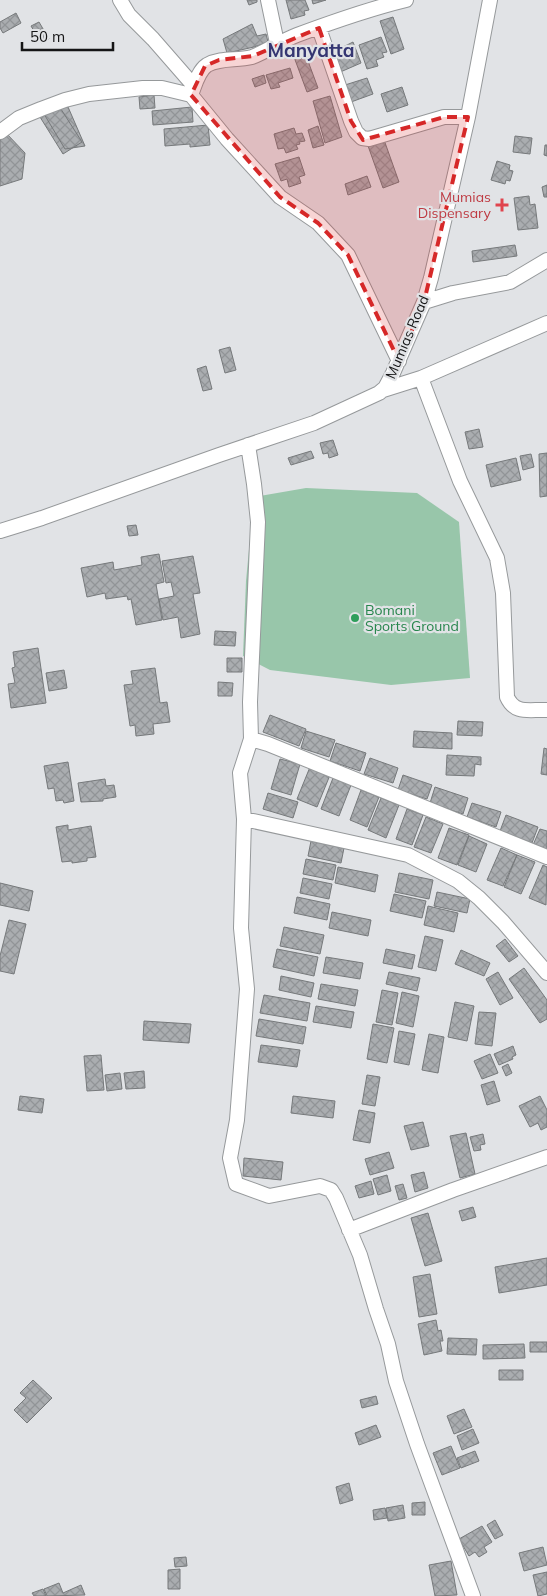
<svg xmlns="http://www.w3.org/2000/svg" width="547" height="1596" font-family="Mulish,sans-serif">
<defs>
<pattern id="building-cross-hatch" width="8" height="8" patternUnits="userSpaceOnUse" patternTransform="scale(1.25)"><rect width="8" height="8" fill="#aaadb0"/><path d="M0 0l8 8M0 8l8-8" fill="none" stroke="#919497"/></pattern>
</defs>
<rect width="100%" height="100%" fill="#e1e3e6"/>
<path fill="#98c6aa" d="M306 488 417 493 459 522 470 678 391 685 270 670 243 656 246 581 254 497Z"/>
<path fill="url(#building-cross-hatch)" stroke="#76797b" d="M247 0H257V2L249 5Z
M286 0H305L309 10 304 11 305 15 291 19Z
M312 0H326L313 4Z
M16 13 21 23 3 33 0 28V22Z
M393 17 404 49 391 54 380 21Z
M39 22 49 39 41 43 31 26Z
M252 24 257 36 266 34 268 42 254 47 227 53 223 39Z
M381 37 387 52 382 53 384 57 376 60 378 66 367 69 359 45Z
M353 42 361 63 338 73 331 53Z
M305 53 318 88 307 92 294 57Z
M290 68 293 78 278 83 280 87 271 89 266 75Z
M264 75 266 83 255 87 252 79Z
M367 78 373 94 351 102 345 85Z
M402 87 408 105 387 112 381 94Z
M154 95 155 108 140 109 139 97Z
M330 96 342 137 325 143 313 101Z
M65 100 85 146 65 149 41 109Z
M59 106 82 142 63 154 40 117Z
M192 107 193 122 153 125 152 111Z
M208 125 210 145 190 147V144L165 146 164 129Z
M318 126 324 145 313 148 308 130Z
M294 128 296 134 302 133 305 141 299 142 300 144 296 145 298 149 286 153 284 148 278 149 274 134Z
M6 133 25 153 22 179 0 186V136Z
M515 136 532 138 530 154 513 152Z
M383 137 399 182 383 188 367 143Z
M545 145H547V156L544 155Z
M299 157 305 175 299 177 301 183 289 187 287 179 281 181 275 164Z
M497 161 510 165 509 170 513 171 510 181 506 180 505 184 491 180Z
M367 176 371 187 348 195 345 184Z
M547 185V197H544L542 187Z
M529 196 530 205 535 204 538 228 518 230 514 198Z
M515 245 517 256 473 262 472 251Z
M230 347 236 370 225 373 219 350Z
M206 366 212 389 203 391 197 369Z
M479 429 483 447 469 449 465 432Z
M333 440 338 455 329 458 328 453 323 454 320 443Z
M311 451 314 458 291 465 288 458Z
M547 453V496L540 497 539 454Z
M531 454 534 467 523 470 520 456Z
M516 458 521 480 491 487 486 465Z
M136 525 138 535 129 536 127 526Z
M159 554 164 582 156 584 162 620 136 625 131 599 128 600 127 596 106 599 105 593 87 597 81 568 113 562 114 570 142 565 141 557Z
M193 556 200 593 193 594 200 634 181 638 178 617 163 620 159 599 174 596 171 582 166 583 162 561Z
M215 631 236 632 235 646 214 645Z
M38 648 46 703 11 708 8 684 15 683 12 668 15 667 13 652Z
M227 658H242V672H227Z
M155 668 160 703 167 702 170 722 153 724 154 734 136 736 135 725 130 726 124 685 133 684 131 671Z
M64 670 67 688 49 691 46 673Z
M218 682 233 683 232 696H218Z
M270 715 306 729 299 746 263 732Z
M458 721 483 722 482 736 457 735Z
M306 731 335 740 329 757 301 748Z
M414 731 452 733V749L413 747Z
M336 743 366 753 360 771 330 761Z
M544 748 547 749V775L541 774Z
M447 755 481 757V765L475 764 474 776 446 775Z
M370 758 398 768 393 783 364 774Z
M280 759 300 764 291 795 271 789Z
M68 762 74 801 64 803 63 800 56 801 54 788 48 789 44 766Z
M310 767 330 775 317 807 297 799Z
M403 775 432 785 427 799 398 790Z
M333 778 351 785 339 816 321 809Z
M105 779 106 786 114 785 116 797 103 799V801L81 802 78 783Z
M435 787 468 798 463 814 430 803Z
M361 790 379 797 367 827 350 820Z
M268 793 298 802 293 818 263 809Z
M381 798 399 805 386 838 368 830Z
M472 803 501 812 496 827 467 817Z
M407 809 423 815 412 845 396 839Z
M506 815 538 827 532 843 500 831Z
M426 817 443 824 431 853 414 847Z
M68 825V830L91 826 96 857 87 858V861L72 863V861L62 862 56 827Z
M449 828 469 835 457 865 438 858Z
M540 829 547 831V851L533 845Z
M469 836 487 844 476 872 458 865Z
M311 841 344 848 341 863 308 856Z
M501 848 517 855 503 886 487 880Z
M517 855 535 862 521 894 504 887Z
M306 859 336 865 333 880 303 874Z
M543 865 547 867 546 905 529 898Z
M338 867 378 875 375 892 335 883Z
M399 873 433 880 429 899 395 892Z
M303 878 332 884 329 899 300 893Z
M0 883 33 891 29 911 0 905Z
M437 892 470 899 467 913 434 906Z
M394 894 426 901 422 918 390 911Z
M297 897 330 904 327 920 294 913Z
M428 906 458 913 454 932 424 925Z
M332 912 371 920 368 936 329 928Z
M9 920 26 924 14 974 0 971V956Z
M284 927 324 935 320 954 280 946Z
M425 936 443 940 436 971 418 967Z
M505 939 518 956 509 962 496 946Z
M277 949 318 957 314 976 273 967Z
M386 949 415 955 412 969 383 963Z
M461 950 490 963 484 976 455 964Z
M326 957 363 963 360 979 323 973Z
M524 968 547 1000V1019L540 1023 509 979Z
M389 972 420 978 417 991 386 984Z
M498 972 513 998 500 1005 486 979Z
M281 976 314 983 311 997 279 990Z
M321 984 358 990 355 1006 318 999Z
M382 990 398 993 392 1025 376 1022Z
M402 992 419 996 413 1027 396 1023Z
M264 995 310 1003 307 1021 260 1013Z
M455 1002 474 1006 467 1041 448 1037Z
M316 1006 354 1012 351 1028 313 1022Z
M479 1012 496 1013 492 1046 475 1044Z
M259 1019 306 1027 303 1044 256 1036Z
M144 1021 191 1024 189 1043 143 1040Z
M373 1024 394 1028 387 1063 367 1059Z
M399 1031 415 1034 409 1065 394 1062Z
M429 1034 444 1037 438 1073 422 1070Z
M261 1045 300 1050 297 1067 258 1062Z
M513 1046 516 1055 512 1057 513 1059 499 1065 494 1054Z
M490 1054 498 1073 482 1079 474 1061Z
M101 1055 104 1090 87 1091 84 1056Z
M508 1064 512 1073 506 1076 502 1067Z
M144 1071 145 1088 126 1089 124 1073Z
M120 1073 122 1089 107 1091 105 1075Z
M367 1075 380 1077 375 1106 362 1104Z
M494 1081 500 1101 487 1105 481 1085Z
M20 1096 44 1099 42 1113 18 1110Z
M293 1096 335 1101 333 1118 291 1113Z
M540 1096 547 1110V1127L541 1130 538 1123 530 1127 519 1106Z
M359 1110 375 1113 370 1143 353 1140Z
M423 1122 429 1146 411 1150 404 1126Z
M466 1133 475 1174 460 1178 450 1136Z
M483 1134 485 1144 480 1145 481 1150 474 1151 470 1137Z
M389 1152 394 1168 370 1175 365 1159Z
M244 1158 283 1162 281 1180 243 1176Z
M424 1172 428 1188 415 1192 411 1175Z
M387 1175 391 1191 378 1195 373 1179Z
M371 1181 374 1194 359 1198 355 1186Z
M403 1184 407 1198 399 1200 395 1186Z
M473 1207 476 1217 462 1221 459 1211Z
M428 1213 442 1261 425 1266 411 1218Z
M547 1258V1285L499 1293 495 1267Z
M430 1274 437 1314 419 1317 413 1277Z
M436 1320 438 1331 441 1330 443 1341H440L442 1351 424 1355 418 1324Z
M448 1338 477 1339 476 1355 447 1354Z
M530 1342H547V1352H530Z
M524 1344 525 1358 483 1359V1345Z
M499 1370H523V1380H499Z
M33 1380 52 1398 27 1423 14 1410 26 1398 20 1393Z
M376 1396 378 1404 362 1408 360 1400Z
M464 1409 472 1427 454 1434 447 1416Z
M376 1425 381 1437 359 1445 355 1433Z
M473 1429 479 1443 462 1450 457 1436Z
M451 1446 460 1468 442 1475 433 1453Z
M475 1451 479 1461 461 1468 457 1458Z
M349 1483 353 1500 340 1504 336 1487Z
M425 1502V1515H412V1503Z
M403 1505 405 1518 388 1521 386 1508Z
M385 1508 387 1518 374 1520 373 1510Z
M495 1520 503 1535 495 1539 487 1525Z
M482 1526 492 1542 484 1547 487 1552 479 1557 475 1552 469 1556 459 1539Z
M543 1547 547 1565 524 1571 519 1553Z
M186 1557 187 1566 175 1567 174 1558Z
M451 1561 457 1595 435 1596 429 1565Z
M180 1569V1589H168V1570Z
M547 1572V1594L538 1596 533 1575Z
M59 1583 63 1593 81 1585 85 1595 47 1596 44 1589Z
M43 1589 46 1596H34L32 1593Z"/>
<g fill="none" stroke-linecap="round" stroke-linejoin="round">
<defs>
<path id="minor" d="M120 0 129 15 153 39 194 86
M268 0 277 43
M319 28 351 121 356 132 362 138 369 139 444 117H468
M0 132 19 118 41 109 65 100 89 94 143 88H162L191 95
M424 302 453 293 510 282 547 260
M399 361 348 255 318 223 280 197 227 139 191 95C195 85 198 71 207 65 222 57 236 61 252 57 266 52 281 41 297 35 332 22 369 9 406 0
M421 378 460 481 497 558 503 593 507 697C515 715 530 709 547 710
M383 390 421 378 547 323
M248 445 254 484 258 522 250 702 251 739 240 773 244 819 241 928 247 989 237 1120 230 1158 236 1184 269 1196 320 1186 331 1190 336 1198 360 1255 376 1309 388 1344 396 1381 417 1444 473 1596
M0 531 42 518 219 455 314 423 379 393 385 388 393 373 424 302 431 278 468 117 490 0
M251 739 268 744 547 857
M244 819 408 855 458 881 479 898 503 922 547 973
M349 1230 453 1190 547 1157"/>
</defs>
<use href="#minor" stroke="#96999b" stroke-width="16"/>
<use href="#minor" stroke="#fff" stroke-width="14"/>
</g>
<path fill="#d62828" fill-opacity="0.2" stroke="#d62828" stroke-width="4" stroke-dasharray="10 6" stroke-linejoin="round" d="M319 28 351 121 363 140 444 117H468L424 302 399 361 348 255 318 223 280 197 191 95 205 66 219 60 253 56Z"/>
<path fill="#e0444e" stroke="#e1e3e6" stroke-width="2" d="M499.5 197.5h5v5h5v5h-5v5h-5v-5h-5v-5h5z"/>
<circle fill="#2e9e5b" stroke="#e1e3e6" stroke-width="2" cx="355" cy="618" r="5"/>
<g text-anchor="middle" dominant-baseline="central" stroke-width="4.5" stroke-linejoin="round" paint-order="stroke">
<g font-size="14" fill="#be3a42" stroke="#e1e3e6" text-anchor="end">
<text x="491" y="197">Mumias<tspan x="491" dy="16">Dispensary</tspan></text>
</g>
<g font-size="14" fill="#151516" stroke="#e1e3e6">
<text transform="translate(407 337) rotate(-67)">Mumias Road</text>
</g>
<g font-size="14" fill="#27864d" stroke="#e1e3e6" text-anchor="start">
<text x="365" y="610">Bomani<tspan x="365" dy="16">Sports Ground</tspan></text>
</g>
<g font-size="19" font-weight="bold" fill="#353672" stroke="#e1e3e6">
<text x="311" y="50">Manyatta</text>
</g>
</g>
<path d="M22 42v8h91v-8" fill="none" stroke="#151516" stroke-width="2.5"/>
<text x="30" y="42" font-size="15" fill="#151516" stroke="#e1e3e6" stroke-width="4" paint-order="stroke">50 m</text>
</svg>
